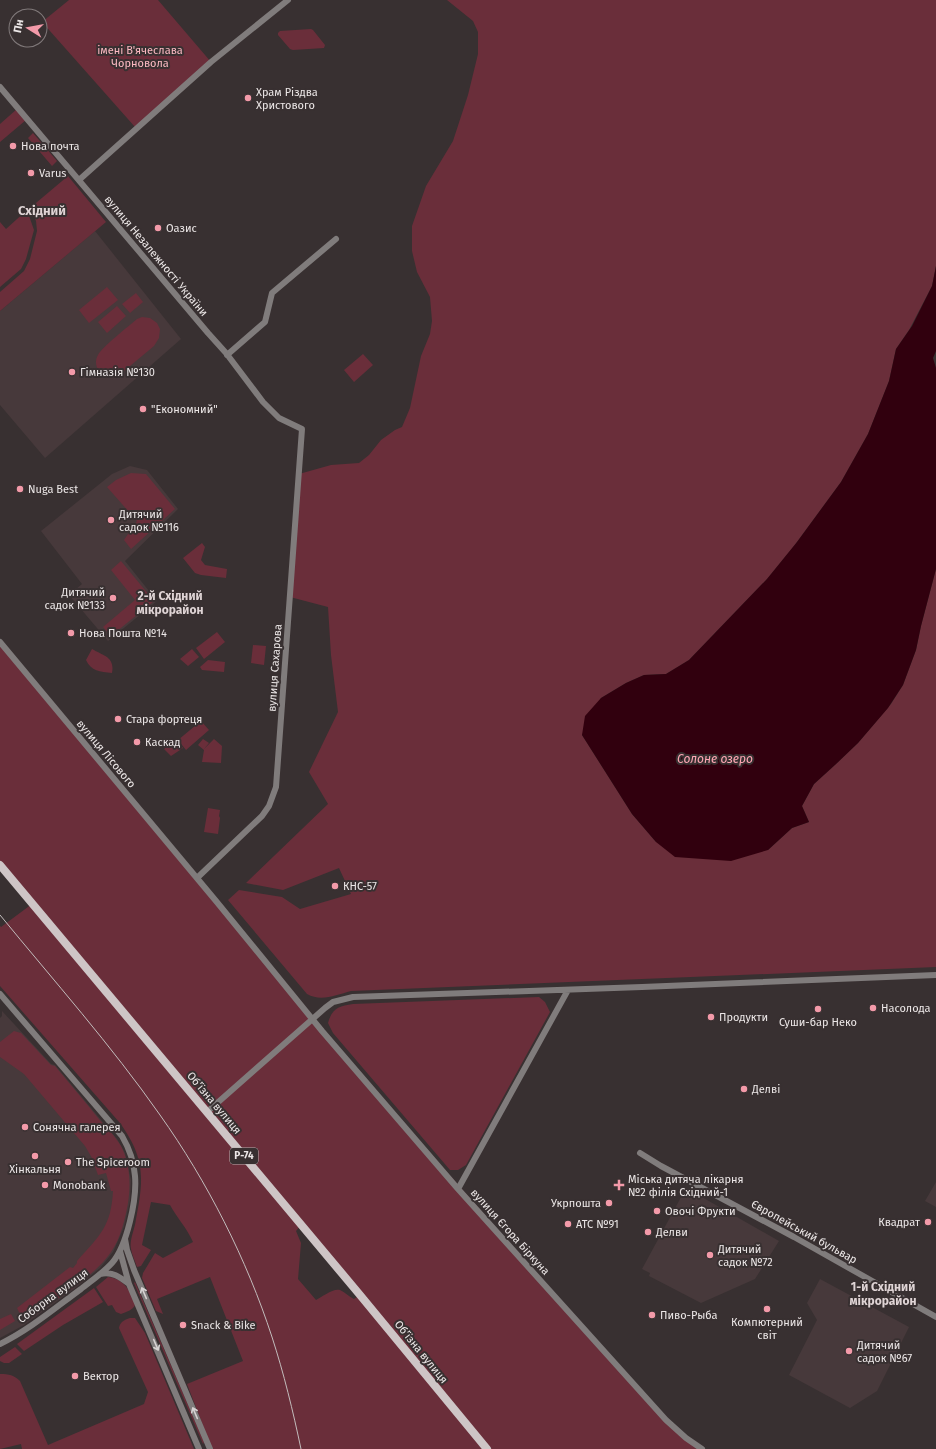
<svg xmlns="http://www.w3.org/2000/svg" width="936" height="1449" font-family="'Fira Sans',sans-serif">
<rect width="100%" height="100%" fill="#383031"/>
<path fill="#47393b" d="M95 231 181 339 45 458 0 405V311Z
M130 466 147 470 178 509 125 561 157 601 108 641 69 595 82 584 41 531 112 474Z
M2 1011 51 1064 55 1065 117 1139 125 1153 131 1180 130 1201 124 1227 113 1252 100 1268 74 1289 24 1325 0 1338V1018L2 1016Z
M936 1182V1207L925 1201Z
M686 1188 779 1241 755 1279 701 1303 649 1276 650 1273 642 1269Z
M820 1279 909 1327 877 1391 850 1408 789 1375 817 1320 807 1303Z"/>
<path fill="#6a2e3a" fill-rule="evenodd" d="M69 0H158L211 62 135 127 42 22Z
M447 0H936V266L932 286 909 330 896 349 889 381 868 434 841 482 794 546 767 579 689 660 666 674 644 675 626 683 601 698 582 735 632 814 656 842 768 850 792 828 809 822 802 806 814 784 836 764 858 743 891 704 903 685 916 650 921 626 936 569V967L351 991C336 995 321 1002 307 994L228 900 239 890 282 897 300 909 351 894 339 868 283 890 246 883 328 804 309 772 338 712 331 655 328 607 290 597 299 474 331 465 359 463 369 455 381 440 395 430 402 427 410 408 421 356 430 334 432 321 430 297 417 272 412 251V226L426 186 453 141 468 95 478 54V32L473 21Z
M311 29 313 30 325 45 324 48 293 50 290 49 278 35V33L280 31Z
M17 109 26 120 0 142V124Z
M33 133 57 161 52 166 28 138Z
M68 176 106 222 0 311V292L24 271 30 259 37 231 36 221 30 208Z
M27 210 34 230 26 259 21 269 0 287V222L6 229Z
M107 287 118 300 89 323 79 310Z
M136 293 143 302 130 313 122 304Z
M117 306 126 316 107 333 98 322Z
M142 317 150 318 157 323 160 329 159 338 154 346 118 376C111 377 105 376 100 372 95 367 95 360 98 355 102 347 129 326 137 319Z
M363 354 373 365 354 382 344 370Z
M131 473 146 474 175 509 131 549 124 540 137 521 107 487 116 480Z
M202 543 205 547 201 560 205 565 227 569 226 578 201 575 195 573 183 558Z
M121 561 154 601 111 636 103 627 135 600 111 570Z
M217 632 225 642 204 659 196 648Z
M0 642 322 1031 666 1420 702 1449H212L187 1384 243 1361 210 1277 157 1299 163 1314 156 1311 142 1278 143 1273 155 1253 163 1258 193 1242C187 1228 177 1218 170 1205L151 1202 142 1245 151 1250 141 1266 137 1267C135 1261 132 1255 131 1249 129 1240 135 1229 136 1219 144 1178 145 1158 120 1123L0 986V926L1 927 32 904 0 865ZM301 1225 360 1295 354 1299C349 1297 345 1292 340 1290 333 1288 322 1297 316 1300L298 1279 301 1243 296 1231Z
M253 645 266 646 264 665 251 663Z
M92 649C104 656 115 657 112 673 100 672 91 671 86 660Z
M192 649 199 657 188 666 180 659Z
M208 660 225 662 224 672 202 670 200 667Z
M201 721 209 730 186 750 178 740Z
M203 739 209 743 204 749 214 739 222 746 221 763 202 762 204 750 198 745Z
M176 740 183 748 171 756 164 749Z
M208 808 220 810 219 816 220 818 218 834 204 832Z
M539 997 545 1002 550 1012 466 1165 458 1170H450L333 1033 328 1023C332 1008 339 1006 353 1004Z
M14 1031 21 1033 51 1065 55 1066C69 1083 84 1100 98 1118 106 1127 115 1136 121 1146 130 1163 131 1184 128 1203 125 1219 121 1238 111 1252 95 1276 58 1298 34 1315L27 1312 21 1316 17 1308 70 1267 73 1268 77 1263V1261C100 1235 111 1227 113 1191H111L106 1173 98 1175 92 1158 85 1146 24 1074 0 1057V1042Z
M108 1277C120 1278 127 1286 132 1296 133 1299 135 1302 135 1305 133 1310 126 1312 121 1314L116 1312 112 1305 108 1306 96 1287Z
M135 1282 204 1442 203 1444 134 1283Z
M94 1288 103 1302 63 1325 24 1351 17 1344Z
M11 1314 15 1321 0 1330V1319Z
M130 1318H135L145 1333 194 1449H22L21 1444 0 1449V1374C9 1374 14 1375 20 1381L48 1445 144 1404 148 1392 119 1328C120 1322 124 1320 130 1318Z
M15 1347 22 1354 9 1363H4L0 1361V1357Z"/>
<path fill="#31000e" d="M936 266V351L933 358 936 368V569L921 626 916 650 903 685 888 708 858 743 836 764 814 784 802 806 809 822 792 828 768 850 731 861 675 857 656 842 632 814 582 735 585 716 601 698 626 683 644 675 666 674 689 660 767 579 797 542 841 482 868 434 889 381 896 349 912 326 932 286Z"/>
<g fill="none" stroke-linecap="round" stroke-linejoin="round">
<path stroke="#807c7c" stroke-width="6" d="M0 87 208 333 226 353 263 402 279 418 302 429 276 787 269 806 262 816 197 878
M79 180 211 62 288 0
M227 355 265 322 272 293 336 239
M0 642 216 901 322 1031 458 1189 666 1420 686 1438 702 1449
M0 994 122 1136C129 1148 134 1162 135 1176 137 1199 127 1246 112 1263 103 1273 91 1281 81 1289 55 1308 29 1330 0 1344
M207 1112 325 1008 333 1002 353 997 642 987 936 975
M640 1153 661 1166 794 1237 936 1317
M458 1189 568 990
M125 1239 127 1250 134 1270 210 1449
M120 1251 129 1284 199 1449
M100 1274C112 1271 120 1277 129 1284"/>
<path stroke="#cec5c6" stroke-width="8" d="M0 865 360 1295 487 1449"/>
<path stroke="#c2bcbc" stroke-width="1" d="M0 915C54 981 111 1045 160 1115 207 1181 247 1260 272 1337 284 1374 293 1411 301 1449"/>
</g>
<defs><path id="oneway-shaft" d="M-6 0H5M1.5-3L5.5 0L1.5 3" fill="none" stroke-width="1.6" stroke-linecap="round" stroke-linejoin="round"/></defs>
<g stroke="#d6d2d2">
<use href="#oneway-shaft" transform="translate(144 1293) rotate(-113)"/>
<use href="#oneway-shaft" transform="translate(156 1345) rotate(67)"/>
<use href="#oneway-shaft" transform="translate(195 1413) rotate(-113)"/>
</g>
<g fill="#f39aa9" stroke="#383031" stroke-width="1.5">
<circle cx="248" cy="98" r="4"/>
<circle cx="13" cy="146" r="4"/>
<circle cx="31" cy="173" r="4"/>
<circle cx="158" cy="228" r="4"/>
<circle cx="72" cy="372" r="4"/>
<circle cx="143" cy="409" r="4"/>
<circle cx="20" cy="489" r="4"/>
<circle cx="111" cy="520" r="4"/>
<circle cx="113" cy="598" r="4"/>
<circle cx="71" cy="633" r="4"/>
<circle cx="118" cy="719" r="4"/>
<circle cx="137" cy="742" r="4"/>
<circle cx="335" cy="886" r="4"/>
<circle cx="873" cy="1008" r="4"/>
<circle cx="818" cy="1009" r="4"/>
<circle cx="711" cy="1017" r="4"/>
<circle cx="744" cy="1089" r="4"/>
<circle cx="25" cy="1127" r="4"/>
<circle cx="35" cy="1156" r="4"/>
<circle cx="68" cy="1162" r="4"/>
<circle cx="45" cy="1185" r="4"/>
<path d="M617 1179h4v4h4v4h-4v4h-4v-4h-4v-4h4z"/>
<circle cx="609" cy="1203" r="4"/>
<circle cx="657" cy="1211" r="4"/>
<circle cx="928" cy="1222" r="4"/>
<circle cx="568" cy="1224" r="4"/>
<circle cx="648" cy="1232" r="4"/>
<circle cx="710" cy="1255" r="4"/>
<circle cx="767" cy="1309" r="4"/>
<circle cx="652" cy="1315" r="4"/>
<circle cx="183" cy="1325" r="4"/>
<circle cx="849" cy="1351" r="4"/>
<circle cx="75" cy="1376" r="4"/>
</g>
<g text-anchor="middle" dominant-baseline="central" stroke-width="4" stroke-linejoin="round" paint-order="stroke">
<rect fill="#383031" stroke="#b6b0b0" stroke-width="1" x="230" y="1148" width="28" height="16" rx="3"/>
<g font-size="10" font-weight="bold" fill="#ece7e7">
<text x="244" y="1156">Р-74</text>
</g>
<g font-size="11" fill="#fcb9c2" stroke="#383031">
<text x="140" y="50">імені В'ячеслава<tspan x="140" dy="13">Чорновола</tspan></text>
</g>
<g font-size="11" fill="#ece7e7" stroke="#383031" text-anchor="start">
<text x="256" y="92">Храм Різдва<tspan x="256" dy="13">Христового</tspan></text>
<text x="21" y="146">Нова почта</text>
<text x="39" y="173">Varus</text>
<text x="166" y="228">Оазис</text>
<text x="80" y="372">Гімназія №130</text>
<text x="151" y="409">"Економний"</text>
<text x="28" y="489">Nuga Best</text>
<text x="119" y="514">Дитячий<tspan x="119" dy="13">садок №116</tspan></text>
<text x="105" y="592" text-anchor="end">Дитячий<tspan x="105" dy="13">садок №133</tspan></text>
<text x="79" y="633">Нова Пошта №14</text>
<text x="126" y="719">Стара фортеця</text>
<text x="145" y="742">Каскад</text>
<text x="343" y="886">КНС-57</text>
<text x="881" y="1008">Насолода</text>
<text x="719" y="1017">Продукти</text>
<text x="818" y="1022" text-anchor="middle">Суши-бар Неко</text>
<text x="752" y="1089">Делві</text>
<text x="33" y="1127">Сонячна галерея</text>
<text x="76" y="1162">The Spiceroom</text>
<text x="35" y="1169" text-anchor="middle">Хінкальня</text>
<text x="628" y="1179">Міська дитяча лікарня<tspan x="628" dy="13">№2 філія Східний-1</tspan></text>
<text x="53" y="1185">Monobank</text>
<text x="601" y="1203" text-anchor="end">Укрпошта</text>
<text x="665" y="1211">Овочі Фрукти</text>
<text x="920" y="1222" text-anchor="end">Квадрат</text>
<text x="576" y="1224">АТС №91</text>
<text x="656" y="1232">Делви</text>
<text x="718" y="1249">Дитячий<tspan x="718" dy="13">садок №72</tspan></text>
<text x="660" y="1315">Пиво-Рыба</text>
<text x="767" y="1322" text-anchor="middle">Компютерний<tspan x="767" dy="13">світ</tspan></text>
<text x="191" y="1325">Snack &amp; Bike</text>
<text x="857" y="1345">Дитячий<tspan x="857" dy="13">садок №67</tspan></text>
<text x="83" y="1376">Вектор</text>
</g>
<g font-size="11" fill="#ece7e7" stroke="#383031">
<text transform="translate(156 256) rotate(50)">вулиця Незалежності України</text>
<text transform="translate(275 668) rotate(-86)">вулиця Сахарова</text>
<text transform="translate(106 754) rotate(50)">вулиця Лісового</text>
<text transform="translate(214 1103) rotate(50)">Обʼїзна вулиця</text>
<text transform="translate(510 1232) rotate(48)">вулиця Єгора Біркуна</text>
<text transform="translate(804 1232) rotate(29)">Європейський бульвар</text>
<text transform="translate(53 1296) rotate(-36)">Соборна вулиця</text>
<text transform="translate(421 1352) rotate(51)">Обʼїзна вулиця</text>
</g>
<g font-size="12" font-weight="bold" fill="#dfd4d5" stroke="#383031">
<text x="170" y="596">2-й Східний<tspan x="170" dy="14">мікрорайон</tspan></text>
<text x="883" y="1287">1-й Східний<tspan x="883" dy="14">мікрорайон</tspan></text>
</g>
<g font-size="12" font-style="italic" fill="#ffa7b5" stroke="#383031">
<text x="715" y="759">Солоне озеро</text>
</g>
<g font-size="13" font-weight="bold" fill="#dfd4d5" stroke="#383031">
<text x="42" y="210">Східний</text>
</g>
</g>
<g transform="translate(28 28) rotate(281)"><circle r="19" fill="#383031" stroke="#80797a"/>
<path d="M0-3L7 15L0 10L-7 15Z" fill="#f39aa9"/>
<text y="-6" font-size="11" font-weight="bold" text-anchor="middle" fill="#ece7e7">Пн</text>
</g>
</svg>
